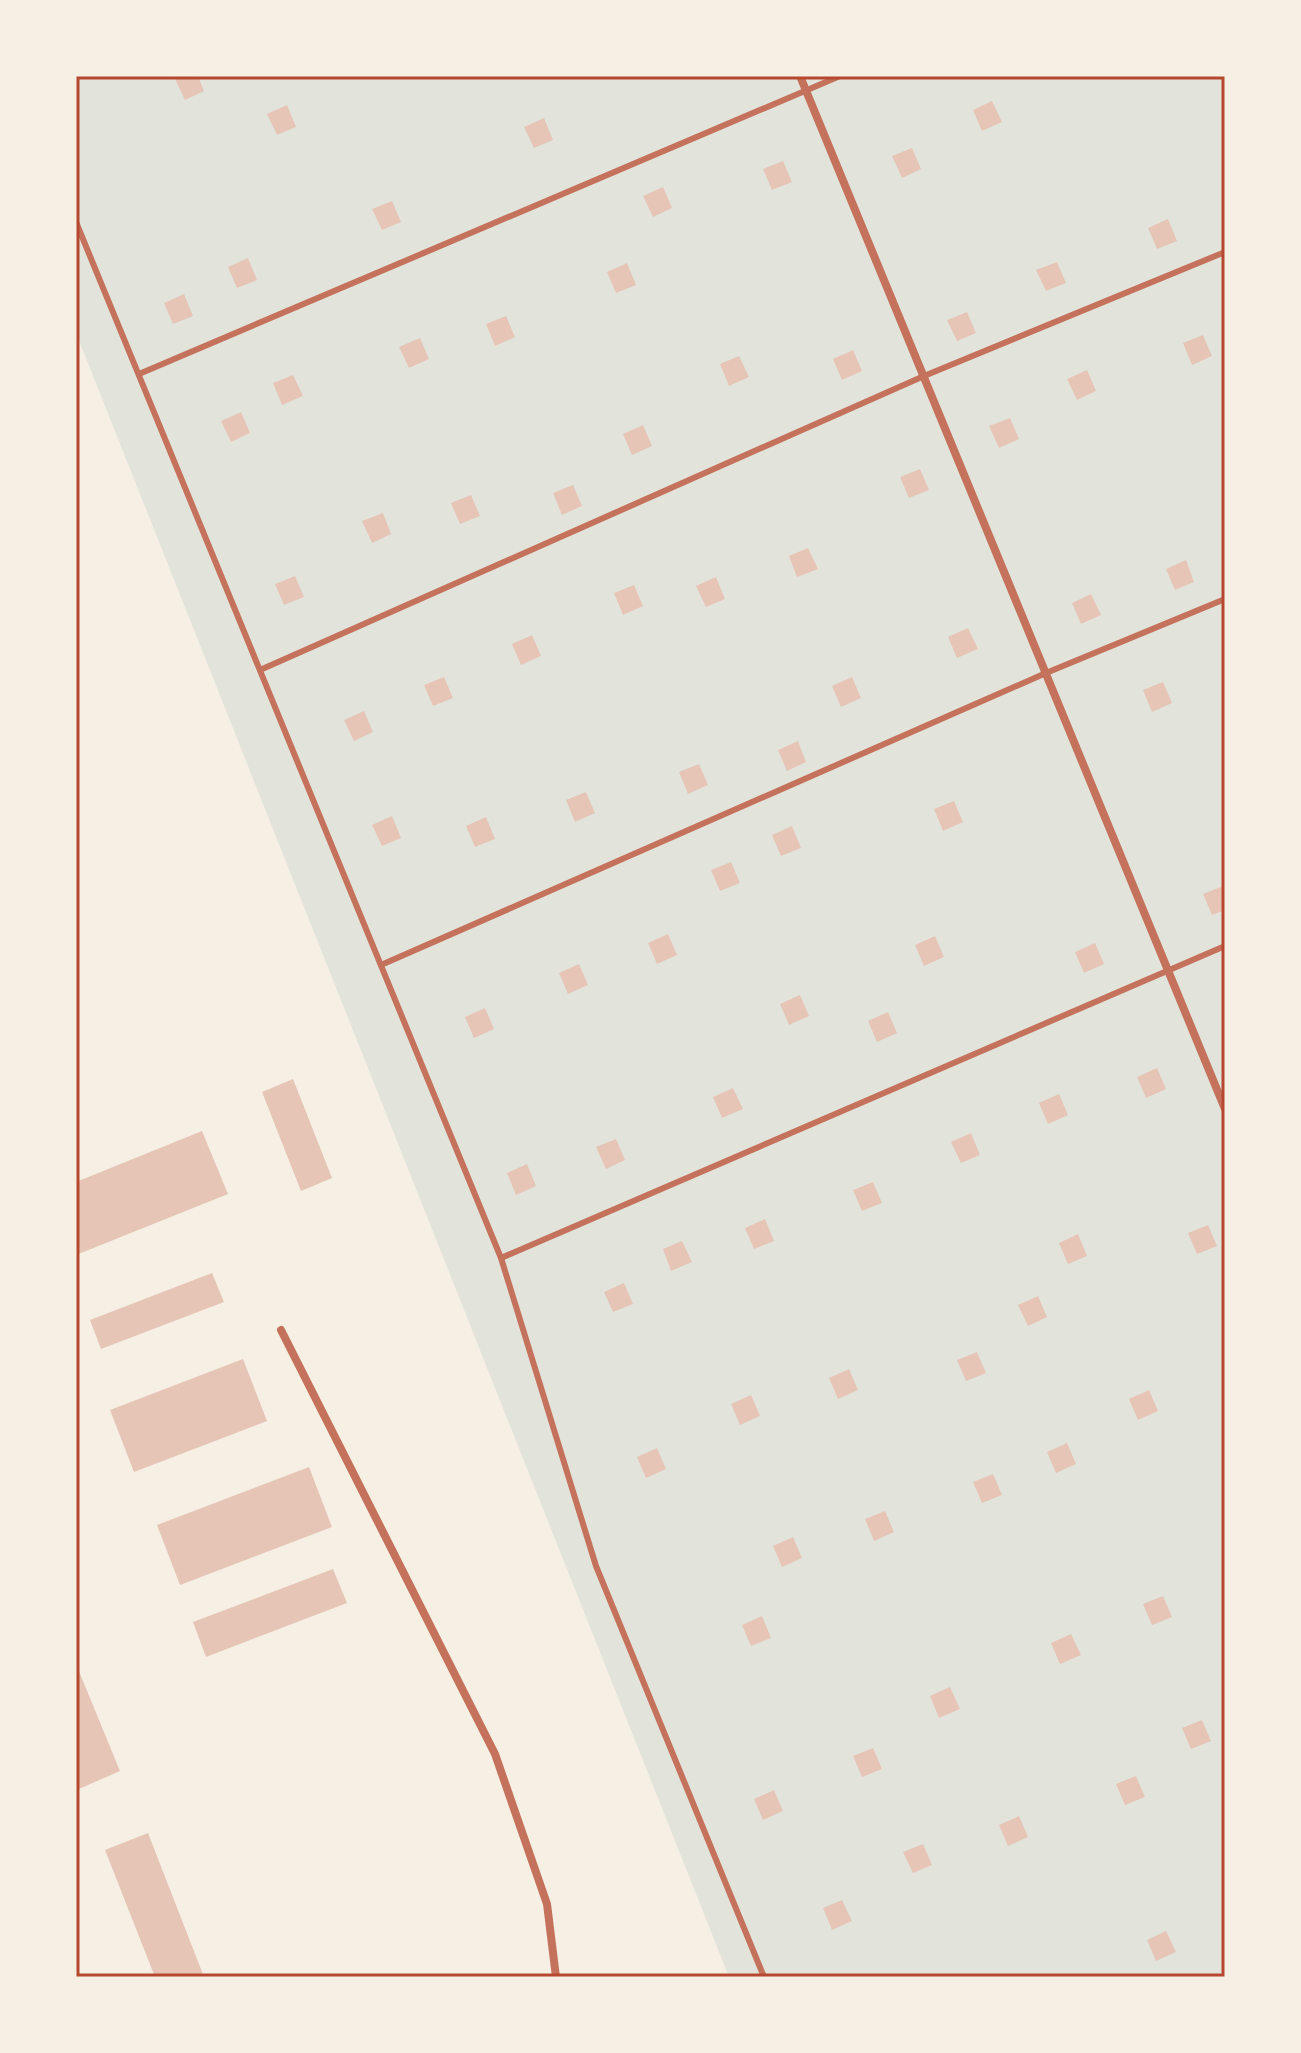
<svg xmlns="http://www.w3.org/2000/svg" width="1301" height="2053" font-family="Overpass,sans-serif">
<rect width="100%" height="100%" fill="#f6efe4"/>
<path fill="#e2e4dc" d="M76 76H1225V1977H729L76 333Z"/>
<path fill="#e6c5b7" d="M182 76H198L204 91 185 100 175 79Z
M992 101 1002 122 982 131 973 110Z
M287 105 296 127 277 135 267 114Z
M544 118 553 140 534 148 524 127Z
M912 148 921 169 902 178 892 156Z
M783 161 792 182 772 190 763 169Z
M663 187 672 208 653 217 643 196Z
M392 201 401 222 382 230 372 209Z
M1168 219 1177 241 1157 249 1148 228Z
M248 258 257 280 237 288 228 267Z
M1057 262 1066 283 1046 291 1036 270Z
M627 263 636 285 616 293 607 272Z
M184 294 193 316 173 324 164 303Z
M967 312 976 333 957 341 947 320Z
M506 316 515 337 495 346 486 324Z
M1203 335 1212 356 1192 365 1183 343Z
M420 338 429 359 409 368 399 347Z
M853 350 862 371 842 380 833 359Z
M739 356 749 377 729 386 720 364Z
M1087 370 1096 391 1077 400 1067 379Z
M293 375 303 396 282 405 273 383Z
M241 412 250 433 231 442 221 421Z
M1010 418 1019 439 999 448 989 426Z
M643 425 652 446 632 455 623 434Z
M920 469 929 490 909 498 900 477Z
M573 485 582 506 562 515 553 493Z
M471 495 480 516 460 524 451 503Z
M383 513 391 534 372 543 362 521Z
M808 548 818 569 797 577 789 556Z
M1186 560 1194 582 1175 590 1166 569Z
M295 576 304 597 284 605 275 584Z
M716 577 725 599 706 607 696 586Z
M634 585 643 606 623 615 614 593Z
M1091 594 1101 615 1081 624 1072 603Z
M968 628 978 649 957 658 948 637Z
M532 635 541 656 521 665 512 644Z
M444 677 453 698 433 706 424 685Z
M852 677 861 698 841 707 832 686Z
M1163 682 1172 703 1152 712 1143 690Z
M364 711 373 732 354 741 344 720Z
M798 741 806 762 787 771 778 750Z
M699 764 708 785 688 794 679 772Z
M586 792 595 813 575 822 566 800Z
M954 801 963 822 943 831 934 809Z
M392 816 401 838 382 846 372 825Z
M486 817 495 839 475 847 466 826Z
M792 826 801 848 781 856 772 835Z
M731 862 740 883 720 891 711 870Z
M1223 886 1225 910 1212 915 1203 894Z
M668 934 677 955 657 964 648 943Z
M935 936 944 957 924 966 915 945Z
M1095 943 1104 964 1084 973 1075 952Z
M579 964 588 985 568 994 559 973Z
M800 995 809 1016 789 1025 780 1004Z
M485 1008 494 1029 474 1038 465 1017Z
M888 1012 897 1033 877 1042 868 1021Z
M1157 1068 1166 1089 1146 1098 1137 1077Z
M293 1079 332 1178 301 1191 262 1092Z
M733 1088 743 1109 722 1118 713 1097Z
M1059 1094 1068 1115 1048 1124 1039 1103Z
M202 1131 228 1194 76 1255V1182Z
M971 1133 980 1155 961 1163 951 1142Z
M616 1139 625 1160 606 1169 596 1147Z
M527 1164 536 1186 516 1195 507 1173Z
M873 1182 882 1203 862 1211 853 1190Z
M765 1219 774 1241 754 1249 745 1228Z
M1208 1225 1217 1246 1197 1254 1188 1233Z
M1078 1234 1087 1256 1068 1264 1059 1243Z
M682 1241 692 1262 671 1271 663 1249Z
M212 1273 224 1302 101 1349 90 1320Z
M624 1283 633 1304 613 1312 604 1292Z
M1038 1296 1047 1317 1028 1326 1018 1305Z
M977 1352 986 1373 966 1381 957 1360Z
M243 1359 267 1421 134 1472 110 1410Z
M849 1369 858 1390 838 1399 829 1378Z
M1149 1390 1158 1411 1138 1420 1129 1399Z
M751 1395 760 1416 740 1425 731 1404Z
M1067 1443 1076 1464 1056 1473 1047 1452Z
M657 1448 666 1469 646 1478 637 1457Z
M309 1467 332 1527 180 1585 157 1525Z
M993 1474 1002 1495 982 1503 973 1482Z
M885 1511 894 1532 874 1541 865 1519Z
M793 1537 802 1558 782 1567 773 1546Z
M333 1569 347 1603 206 1657 193 1622Z
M1163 1596 1172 1617 1152 1625 1143 1604Z
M762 1616 771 1638 751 1646 742 1625Z
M1071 1634 1081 1655 1060 1664 1051 1643Z
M76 1664 120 1771 79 1789 76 1782Z
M950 1687 960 1709 939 1718 930 1696Z
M1202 1720 1211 1741 1191 1749 1182 1728Z
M873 1748 882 1769 862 1777 853 1756Z
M1136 1776 1145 1797 1125 1805 1116 1784Z
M774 1790 783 1811 763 1820 754 1799Z
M1019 1816 1028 1837 1008 1846 999 1825Z
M148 1833 204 1977H155L105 1850Z
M923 1844 932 1865 913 1873 903 1852Z
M842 1900 852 1921 832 1930 823 1908Z
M1166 1931 1176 1952 1156 1961 1147 1940Z"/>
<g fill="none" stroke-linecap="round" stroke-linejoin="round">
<path stroke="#c5725c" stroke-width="6" d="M76 222 501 1258 596 1566 764 1977
M139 374 840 76
M260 670 924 376 1225 252
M381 965 1046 673 1225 599
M501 1258 1225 946"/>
<path stroke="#c5725c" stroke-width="8" d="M800 76 1225 1109
M281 1330 495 1754 547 1904 556 1977"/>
</g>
<rect width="1301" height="2053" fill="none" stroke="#f6efe4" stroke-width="156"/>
<rect x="78" y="78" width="1145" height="1897" fill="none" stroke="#b5482f" stroke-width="3"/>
</svg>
